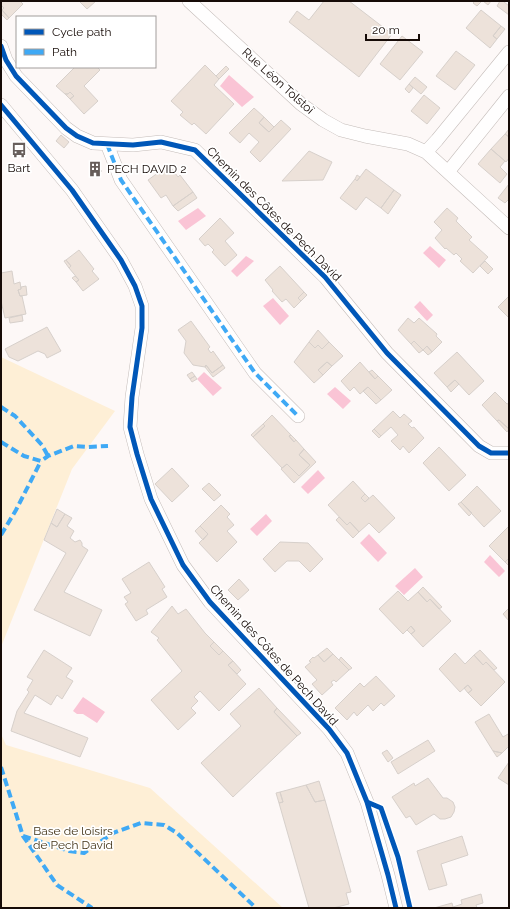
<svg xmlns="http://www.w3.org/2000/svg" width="510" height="909" font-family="Raleway,sans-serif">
<rect width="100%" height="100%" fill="#fdf8f7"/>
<path fill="#feefd6" d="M1 357 115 411 72 469 1 647Z
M1 734 6 745 150 788 283 908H1Z"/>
<path fill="#fac4d5" d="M229 75 254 97 242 107 220 86Z
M198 208 206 216 186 230 178 221Z
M430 246 446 260 439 268 423 253Z
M246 256 254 261 237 277 231 271Z
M273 298 289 316 280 325 263 306Z
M420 301 433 315 427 321 414 307Z
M204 372 222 388 213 396 197 379Z
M335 387 351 401 343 409 327 394Z
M318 470 325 478 308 494 301 487Z
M266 514 272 521 257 536 250 529Z
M369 534 387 553 378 562 360 543Z
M490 555 505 571 499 577 484 562Z
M415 568 423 577 404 595 395 586Z
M83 697 105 712 97 723 83 714H77L73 711Z"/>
<path fill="#ede2da" stroke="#d7d0cb" d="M1 1H20L23 4 9 18 2 10 4 8 1 5Z
M79 1H96L87 9Z
M324 1H349L392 34 359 77 289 22 297 11 309 20Z
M475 1H482L477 6 473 3Z
M483 1H491L488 5Z
M500 1H503L509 6V15L497 6Z
M1 5 4 8 2 10 9 18 7 20 1 14Z
M481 10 501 26 493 36 497 39 490 48 466 28Z
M501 26 505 29 497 39 493 36Z
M402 36 423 52 400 80 380 64Z
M456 51 475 65 455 90 436 76Z
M205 65 219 79 214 85 234 104 206 134 194 123 192 125 180 115 183 112 171 101Z
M226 66 229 69 219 79 216 76Z
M75 67H97L100 70 84 86 98 101 84 114 70 99 74 96 70 92 68 94H65L56 86Z
M415 77 427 87 421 94 409 84Z
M409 84 413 88 409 93 405 89Z
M70 92 74 96 70 99 65 94H68Z
M424 95 440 108 427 124 411 111Z
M254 108 264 117 259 123 269 132 281 120 291 129 260 162 250 152 259 142 249 133 240 143 229 133Z
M264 117 274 127 269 132 259 123Z
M509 129V137L505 134Z
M505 134 509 137V158L506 162 491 149Z
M61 135 69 142 64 148 56 141Z
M491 149 505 161 500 167 507 174 500 183 478 164Z
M309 151 332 162 323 180 282 181Z
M93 163 102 171 98 175 89 167Z
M169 165 178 177 180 175 193 192 173 206 166 195 161 198 148 180Z
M366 169 394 190 381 208 366 197 356 210 340 198 355 179 357 181Z
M357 175 360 177 357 181 355 179Z
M509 184V199L505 203 498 198Z
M394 190 401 195 388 214 381 208Z
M193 192 197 198 178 211 173 206Z
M447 208 458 218 456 221 472 237 469 240 488 257 473 273 460 261 462 259 456 253 454 255 446 248 445 249 435 238 442 230 434 222Z
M220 218 234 233 225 241 237 255 225 266 212 252 214 250 208 244 205 246 199 239Z
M79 250 94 269 92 271 99 279 83 291 76 282 79 280 69 268 71 266 66 260Z
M66 260 71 266 69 268 64 261Z
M485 261 493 269 488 274 480 266Z
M280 266 304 292 298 298 301 301 294 308 286 299 282 302 272 291 273 290 265 280Z
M12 271 14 284 20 282 21 289 18 290 20 296H22L26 314 5 318 1 301V273Z
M75 276 79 280 76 282 72 278Z
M26 286 27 295 20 296 18 290 21 289V287Z
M304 292 307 295 301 301 298 298Z
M509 296V318L498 307Z
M22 315 23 321 10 323 9 318Z
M408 318 414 323 419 318 437 334 436 336 442 342 432 352 427 346 423 350 414 341 411 344 398 330Z
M191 321 210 347 208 349 211 353 213 351 223 365 212 373 206 365 205 367 193 365 184 353 186 341 178 330Z
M47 327 61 351 47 358 45 354 38 351 18 361 9 357 5 349Z
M318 330 329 342 322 349 318 345 315 348 309 342Z
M414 341 423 350 419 353 411 344Z
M309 342 315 348 318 345 322 349 329 342 343 356 332 366 327 362 318 370 323 375 314 383 294 362Z
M427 346 432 352 428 355 423 350Z
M457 352 484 381 469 395 455 380 447 387 434 373Z
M327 362 332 366 323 375 318 370Z
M360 362 375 379 378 376 392 390 381 400 368 387 360 394 354 387 350 391 341 381Z
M206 365 212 373 223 365 225 368 213 377 205 367Z
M372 370 378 376 375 379 369 372Z
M192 372 195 376 190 379 187 375Z
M195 376 197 379 192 382 190 379Z
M455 380 459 384 451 392 447 387Z
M368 387 381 400 376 404 363 391Z
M495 392 507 404 509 403V429L499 420 497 421 482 405Z
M393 411 400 418 404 414 412 421 408 424 412 428 414 427 424 438 409 453 403 446 400 450 391 441 398 435 391 427 381 436 374 429Z
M272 415 291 435 289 436 294 442 296 440 304 449 299 455 310 465 299 476 287 464 282 468 253 437 265 426 263 424Z
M499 420 509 429 507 432 497 421Z
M263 424 265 426 253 437 251 435Z
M374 429 381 436 379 438 372 431Z
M291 435 296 440 294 442 289 436Z
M439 447 466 475 449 491 423 463Z
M304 449 316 462 294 483 281 469 287 464 299 476 310 465 299 455Z
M172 468 189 486 172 502 155 484Z
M353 481 365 494 361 498 365 502 373 495 395 518 379 533 369 523 359 532 350 522 347 525 328 505Z
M209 483 221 495 214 501 202 489Z
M477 486 501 511 484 527 461 502Z
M365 494 369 498 365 502 361 498Z
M461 502 472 513 469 516 458 504Z
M221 505 230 514 227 517 234 525 227 531 237 542 217 562 199 543 208 534 200 526Z
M57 509 65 514 57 527 51 523Z
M65 514 72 518 67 526 74 531 70 538 75 542 80 540 82 543V546L88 550 64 592 102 610 90 636 34 610 66 553 44 540 51 523 57 527Z
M339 517 347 525 350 522 359 532 353 538 336 520Z
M200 526 208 534 203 540 195 531Z
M509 526V558L505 562 489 546Z
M280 542 308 543 323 559 310 572 299 561H287L275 572 263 559Z
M509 558V564L508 565 505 562Z
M149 562 165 587 162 589 167 597 146 610 148 614 136 621 125 604 128 602 124 597 131 593 122 579Z
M239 579 249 590 238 600 228 590Z
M423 587 442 607 439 609 430 599 427 602 418 592Z
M398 591 408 601 418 592 427 602 430 599 451 621 423 647 411 634 415 631 411 626 403 634 379 609Z
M172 606 178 614 186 609 205 633 214 642 210 646 219 655 223 651 233 661 228 665 246 684 219 711 200 691 194 697 198 701 191 708 196 713 178 730 151 700 182 671 157 640 159 638 151 632Z
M509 608V621L503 614Z
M411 626 415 631 411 634 407 630Z
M214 642 223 651 219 655 210 646Z
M327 648 333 654 324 662 318 655Z
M44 650 72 668 66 677 73 681 62 699 57 695 51 705 35 695 24 713 88 738 80 757 11 731 17 711 29 692 27 690 33 680 27 677Z
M480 650 497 668 494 670 486 662 483 665 474 655Z
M455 653 465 664 474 655 483 665 486 662 505 682 481 706 468 693 472 690 468 685 460 692 439 669Z
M333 654 349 670 336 682 334 680 331 682 333 685 322 695 312 684 317 680 305 667 311 662 309 661 313 657 314 658 318 655 324 662Z
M341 657 352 668 349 670 339 660Z
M233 661 241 670 237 674 228 665Z
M376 676 395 696 384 706 381 703 373 711 368 705 357 716 354 712 347 720 335 708 360 683 364 687Z
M468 685 472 690 468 693 464 688Z
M259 688 277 708 274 712 297 736 233 797 201 763 241 726 230 714Z
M277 708 301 733 297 736 274 712Z
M489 714 503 737 508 734 509 736V746L502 753 493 751 475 722Z
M428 740 435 751 398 774 391 762Z
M387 750 393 758 388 762 382 753Z
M493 751 502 753 497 757Z
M509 762V785L498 778Z
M428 778 443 798H447L453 802 455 807 454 812 451 817 445 819H440L434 814 416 825 410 816 406 818 392 797 414 783 415 786Z
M319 781 325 800 315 802 306 785Z
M306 785 315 802 325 800 351 892 346 893 349 904 333 908H309L279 803 283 802 280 792Z
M280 792 283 802 279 803 276 793Z
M462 836 468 855 441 864 447 885 429 890 417 851Z
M481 894 483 903 476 905 477 908H434L452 903 453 907 462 904 461 900Z"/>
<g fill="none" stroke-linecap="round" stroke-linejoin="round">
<defs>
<path id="minor" d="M189 1 301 104 323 120 341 130 365 136 408 144 426 152 509 228
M1 46 6 60 16 76 66 128 77 136 93 143 133 145 161 142 195 150 325 277 387 353 479 446 491 453H509
M1 105 72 190 121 260 135 286 142 306V328L132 397 130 427 137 454 151 499 183 565 210 602 329 729 347 753 367 802 388 875 396 908
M107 144 121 180 255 373 298 416
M426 152 437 140 509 52
M448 172 509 96"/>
</defs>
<use href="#minor" stroke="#c4bcb9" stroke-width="14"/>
<use href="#minor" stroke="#fffefe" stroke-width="13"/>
<path stroke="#3fa9f5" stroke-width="4" stroke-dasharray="8 4" stroke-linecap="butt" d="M107 144 121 180 255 373 298 416
M1 407 15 416 42 445 48 456
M1 442 24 456 41 461 48 456 74 446 88 447 108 446
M1 535 16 510 41 461
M1 767 23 836 57 885 92 908
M23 836 69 851 84 853 113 833 141 823 164 825 177 833 256 908"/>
<defs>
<path id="cycleway" d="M1 46 6 60 16 76 66 128 77 136 93 143 133 145 161 142 195 150 325 277 387 353 479 446 491 453H509
M1 105 72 190 121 260 135 286 142 306V328L132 397 130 427 137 454 151 499 183 565 210 602 329 729 347 753 367 802 388 875 396 908
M367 802 381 808 398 857 410 908"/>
</defs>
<use href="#cycleway" stroke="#fff" stroke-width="8"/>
<use href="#cycleway" stroke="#0057b8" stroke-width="5"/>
</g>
<defs>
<symbol id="bus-bare" viewBox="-9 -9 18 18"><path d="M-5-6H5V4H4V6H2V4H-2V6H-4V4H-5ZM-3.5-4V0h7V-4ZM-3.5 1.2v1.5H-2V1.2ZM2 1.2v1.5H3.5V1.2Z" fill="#675e5b" stroke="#fff" stroke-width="2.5" paint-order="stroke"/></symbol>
<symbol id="building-bare" viewBox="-9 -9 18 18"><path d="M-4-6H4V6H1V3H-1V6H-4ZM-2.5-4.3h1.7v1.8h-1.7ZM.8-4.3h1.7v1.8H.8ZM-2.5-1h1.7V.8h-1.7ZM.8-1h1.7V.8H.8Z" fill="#675e5b" stroke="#fff" stroke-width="2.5" paint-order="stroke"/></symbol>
</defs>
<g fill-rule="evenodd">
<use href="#bus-bare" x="8" y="139" width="22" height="22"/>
<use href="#building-bare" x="84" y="158" width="22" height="22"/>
</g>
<g text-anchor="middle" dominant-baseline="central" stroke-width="3.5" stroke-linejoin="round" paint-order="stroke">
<g font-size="12" fill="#160b07" stroke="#fff">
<text transform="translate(278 81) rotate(42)">Rue Léon Tolstoï</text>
<text transform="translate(274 214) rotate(45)">Chemin des Côtes de Pech David</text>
<text transform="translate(274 655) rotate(48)">Chemin des Côtes de Pech David</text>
</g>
<g font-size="12" fill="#160b07" stroke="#fff">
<text x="19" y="168">Bart</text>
<text x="107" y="169" text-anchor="start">PECH DAVID 2</text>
</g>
<g font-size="12" fill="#423316" stroke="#fff">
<text x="73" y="831">Base de loisirs<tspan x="73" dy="14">de Pech David</tspan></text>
</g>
</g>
<rect width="510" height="909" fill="none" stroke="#160b07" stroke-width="4"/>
<rect x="16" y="16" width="140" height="52" fill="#ffffff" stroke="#a29d9c"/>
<rect x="24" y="29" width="20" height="6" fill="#0057b8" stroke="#a29d9c"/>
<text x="52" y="36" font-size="12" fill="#160b07">Cycle path</text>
<rect x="24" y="49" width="20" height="6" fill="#3fa9f5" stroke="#a29d9c"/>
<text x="52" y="56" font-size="12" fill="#160b07">Path</text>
<path d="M366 34v6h53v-6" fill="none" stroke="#160b07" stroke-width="2"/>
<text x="372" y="34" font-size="12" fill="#160b07" stroke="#ffffff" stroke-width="3" paint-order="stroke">20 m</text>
</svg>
